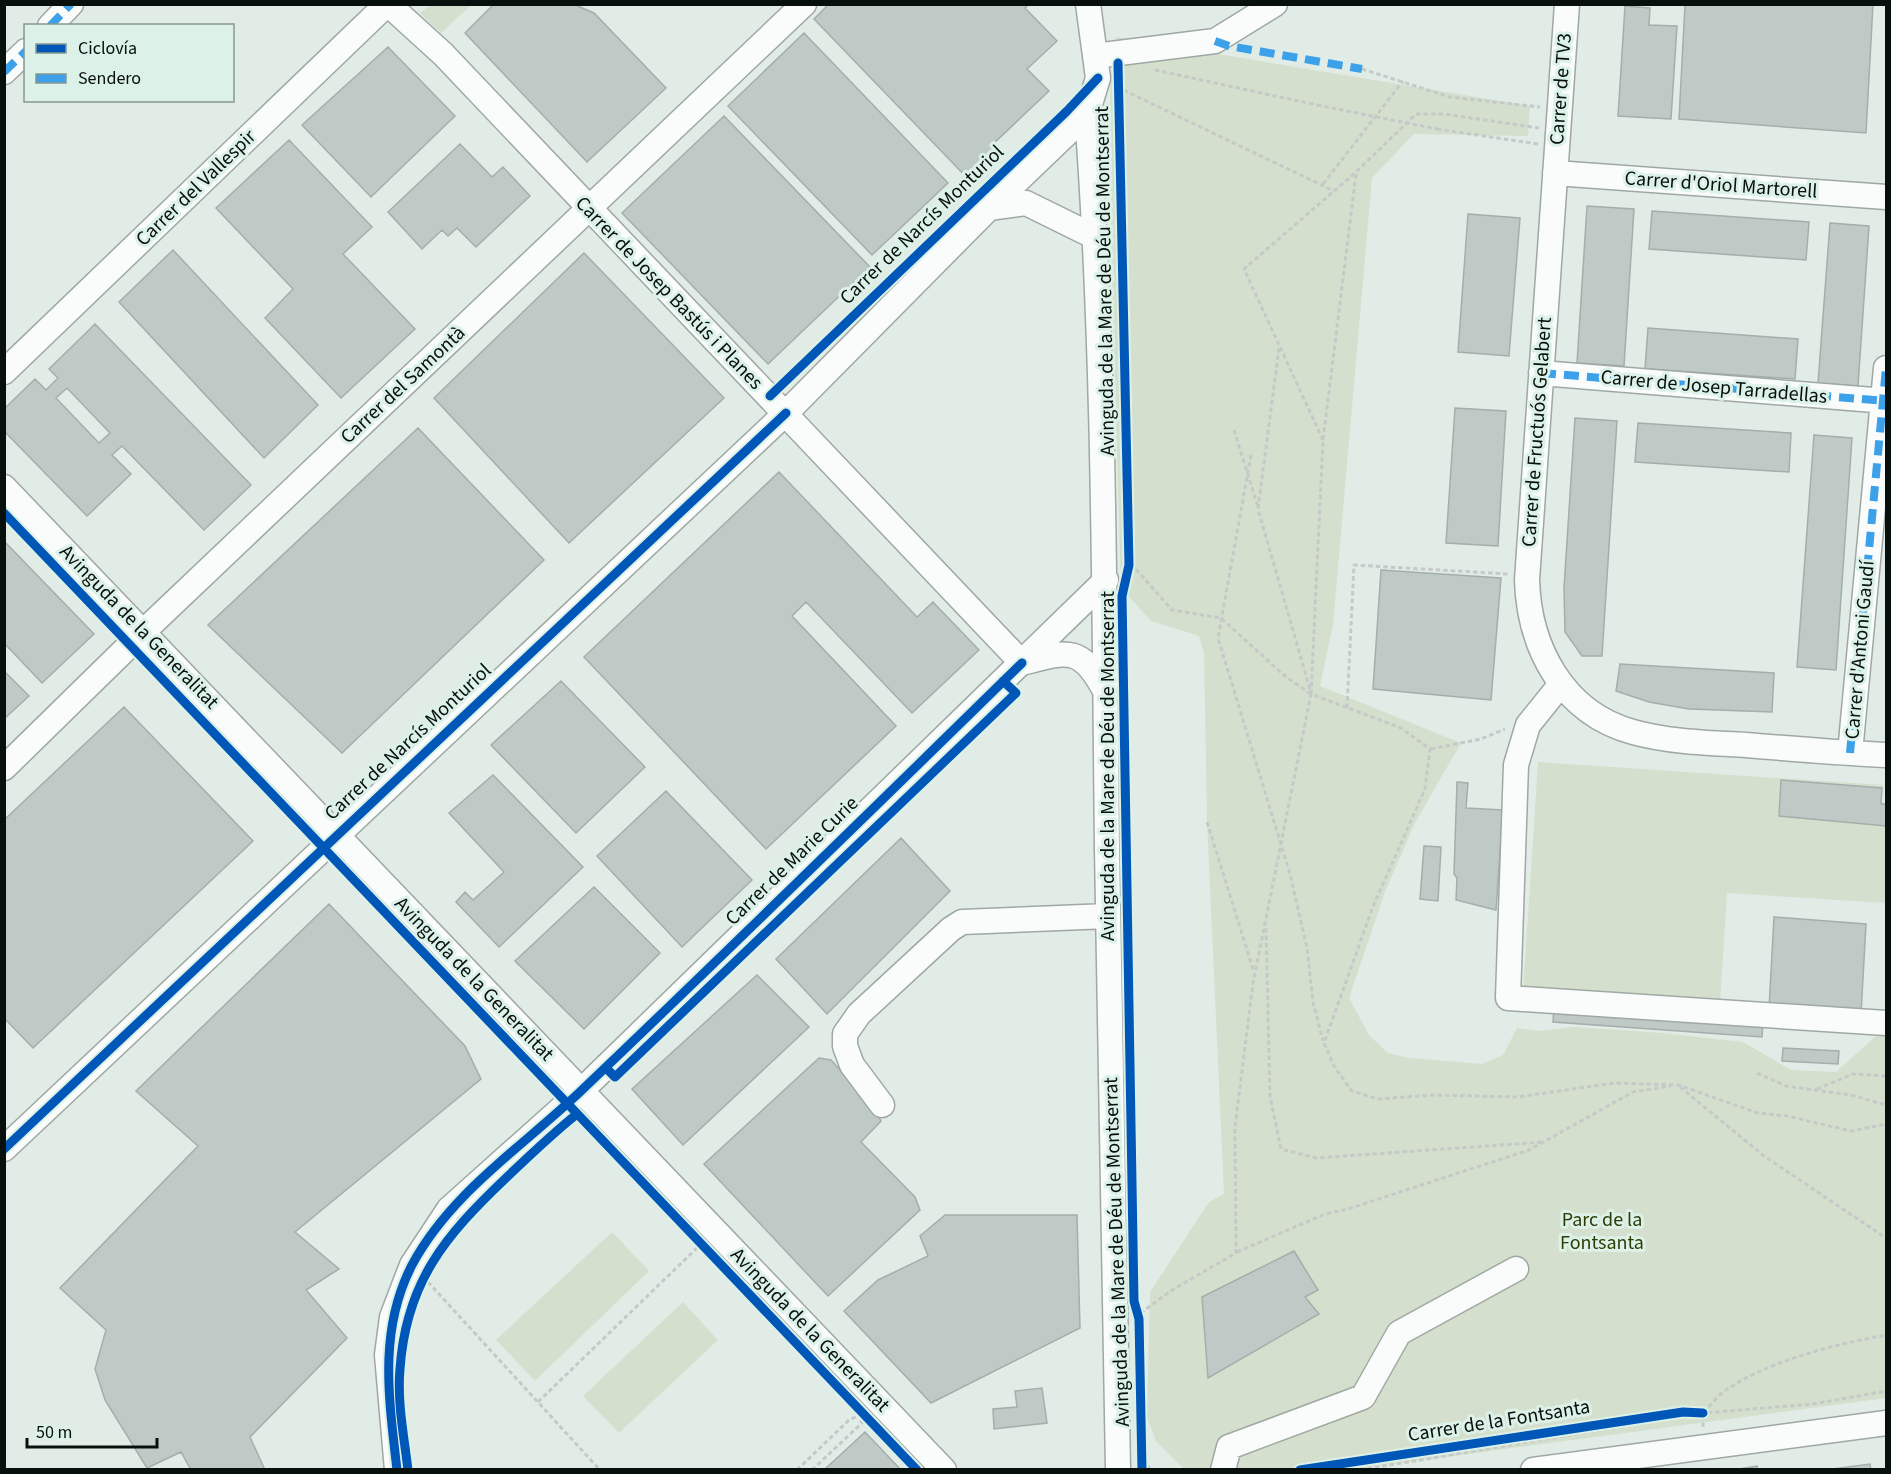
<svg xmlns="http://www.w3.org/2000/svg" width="1891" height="1474" font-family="'Source Sans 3',sans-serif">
<rect width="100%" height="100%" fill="#e1ece7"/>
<path fill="#d4e0cd" d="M430 5V4L471 5 441 33 420 13Z
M1116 37 1530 106 1528 136 1414 134 1372 178 1333 625 1320 686 1461 743 1415 823 1385 892 1349 998 1369 1035 1388 1053 1409 1058 1482 1064 1503 1055 1517 1028 1540 1031 1574 1027 1663 1033 1743 1042 1791 1070 1836 1072 1876 1036H1886V1398L1348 1470 1184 1469 1156 1441 1147 1417 1150 1292 1209 1202 1224 1194 1207 822 1204 654 1199 636 1151 621 1121 588 1111 250 1110 79Z
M1538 762 1883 785 1881 802 1886 803V903L1727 893 1720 1004 1523 992Z
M612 1232 649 1271 535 1381 496 1340Z
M683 1302 718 1340 619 1433 583 1396Z"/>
<path fill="#bfc9c6" stroke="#a4aeaa" stroke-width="1.5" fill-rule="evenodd" d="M494 4H573L594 13 666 88 587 162 465 33Z
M829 4H1029L1025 8 1057 41 1027 69 1049 91 991 146 999 155 971 182 814 19Z
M1680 4H1873L1866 133 1679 119 1685 5Z
M1625 6 1650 8 1649 25 1677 26 1671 119 1618 116Z
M804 33 948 183 872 255 728 106Z
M388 47 455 116 371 197 302 125Z
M724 116 870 267 768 364 622 213Z
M289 140 372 227 343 254 415 329 341 398 265 318 293 289 216 208Z
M460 144 492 177 503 167 530 196 476 247 457 228 448 236 442 230 422 249 388 212Z
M1587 206 1634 209 1624 366 1577 363Z
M1652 211 1809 222 1806 260 1649 249Z
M1468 214 1520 218 1509 356 1458 352Z
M1830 223 1869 226 1858 386 1818 383Z
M173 250 318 405 264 458 119 302Z
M584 253 724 398 569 543 434 398Z
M95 324 251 485 204 530 122 446 112 455 131 474 87 516 4 431V409L35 379 46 390 58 378 49 369ZM67 388 110 433 99 443 56 398Z
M1648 328 1798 339 1795 379 1645 369Z
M1455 408 1506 411 1498 546 1446 543Z
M1575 418 1617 421 1602 656H1582L1565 632 1564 588Z
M1638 423 1791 433 1789 472 1635 462Z
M418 428 544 560 342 753 208 625Z
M1814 435 1852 438 1836 670 1797 667Z
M779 472 917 617 933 602 979 650 912 713 806 602 792 616 896 726 766 849 584 657Z
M4 541 94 634 42 683 4 643Z
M1381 570 1501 578 1491 700 1373 689Z
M1620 664 1774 673 1772 712 1689 709 1649 702 1616 691Z
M4 671 29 696 4 719Z
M561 681 645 767 576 833 491 745Z
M124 707 253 841 33 1048 4 1018V820Z
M493 775 583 867 499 947 456 902 465 892 473 900 504 872 449 813Z
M1781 780 1882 788 1881 804H1886V826L1779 816Z
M1457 782 1468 783 1466 808 1503 810 1496 910 1456 900 1457 878 1454 874Z
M666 791 752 880 682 947 597 856Z
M901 838 950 891 827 1014 776 959Z
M1424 846 1441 847 1438 901 1420 899Z
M594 887 660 953 584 1029 515 961Z
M329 904 465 1046 481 1079 295 1232 339 1269 306 1290 347 1338 250 1437 265 1470H191L181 1452 147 1468 105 1400 95 1369 106 1330 60 1288 198 1146 136 1091Z
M1774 917 1866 924 1861 1014 1769 1008Z
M757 975 809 1027 683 1145 632 1089Z
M1554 1007 1763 1022 1762 1037 1553 1022Z
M1783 1048 1839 1051 1838 1064 1782 1061Z
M819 1058 831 1060 875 1109 881 1121 861 1142 915 1197 920 1210 828 1296 704 1164Z
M945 1215H1077L1080 1328 931 1403 844 1311 878 1280 928 1256 920 1236Z
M1294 1251 1318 1290 1305 1297 1319 1314 1208 1378 1202 1297Z
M1042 1388 1047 1423 994 1429 993 1409 1017 1407 1015 1391Z
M865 1432 901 1470H824Z
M1870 1464 1871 1470H1825Z
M1757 1466 1758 1470H1733Z"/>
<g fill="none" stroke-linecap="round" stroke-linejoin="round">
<defs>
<path id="minor" d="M388 4 443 54 1022 663
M1088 4 1098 78 1087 114C1105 359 1104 604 1107 849 1110 1056 1114 1263 1118 1470
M1567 4 1527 580C1529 647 1563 713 1633 732 1669 742 1709 743 1746 745 1793 749 1840 753 1886 755
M50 26 71 4
M1095 56 1215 41 1275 4
M4 72 26 51
M1555 173 1886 197
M989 208 1026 203 1095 237
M4 372 387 4
M1541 373 1886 401
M4 487 944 1470
M1022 663C1067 651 1081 645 1105 691
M1561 684 1528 725 1516 765 1508 998 1886 1023
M1850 753 1886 368
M4 768 143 632 804 4
M882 1105 852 1065 845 1046V1034L859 1014 951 929 962 922 1108 916
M4 1149 786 413 989 208 1087 114
M397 1470 387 1355 392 1317 412 1265 449 1209 581 1091 1106 580
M1223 1470 1229 1447 1363 1397 1399 1333 1516 1269
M1533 1470 1886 1423"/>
</defs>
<use href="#minor" stroke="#9fa8a3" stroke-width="27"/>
<path stroke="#c5c9c8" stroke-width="3" stroke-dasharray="4.5 3" stroke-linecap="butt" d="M1362 69 1450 97 1540 107
M1155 70 1317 105
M1117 87 1334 191
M1117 91 1122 375
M1437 129 1538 144
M1323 184 1403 81
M1279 348 1258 509 1311 693
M1234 430 1258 507
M1323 440 1244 269 1356 172 1416 114H1444L1539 128
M1251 455 1218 638 1290 874 1307 948 1313 1002 1323 1041
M1126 558 1172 610 1221 618 1286 677 1311 694
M1311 694 1323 440 1356 174
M1347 708 1354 565 1508 574
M1431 749 1481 739 1505 729
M1207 822 1254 972
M1266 928 1270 1097 1281 1149 1316 1158 1543 1142
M1757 1073 1786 1086 1851 1095 1886 1105
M1680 1087 1764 1156 1886 1238
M1817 1089 1853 1074 1886 1076
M1237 1252 1325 1214 1348 1209 1529 1150 1633 1092 1671 1086
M428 1282 600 1470
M538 1402 700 1245
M1703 1427V1413C1710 1406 1717 1396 1726 1390 1768 1361 1836 1344 1886 1335
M797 1470 849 1420 862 1414
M812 1470 862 1423 859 1416
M1150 1470 1143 1453 1142 1312 1172 1290 1236 1253 1235 1127 1253 983 1311 694 1401 728 1430 749 1425 789 1372 909 1324 1043 1335 1068 1352 1091 1378 1099 1433 1095 1517 1097 1615 1083 1678 1085 1758 1113 1787 1116 1851 1131 1886 1124
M1360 1470 1703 1413 1813 1404 1886 1391"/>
<use href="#minor" stroke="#fafcfb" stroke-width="24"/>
<path stroke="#c5c9c8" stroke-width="3" stroke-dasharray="4.5 3" stroke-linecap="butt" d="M1317 105 1437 129"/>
<path stroke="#3ca1e9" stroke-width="8" stroke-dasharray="15 8" stroke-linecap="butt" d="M50 26 71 4
M1215 41 1229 46 1362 69
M4 72 26 51
M1541 373 1886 401
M1850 753 1886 368"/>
<defs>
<path id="cycleway" d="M1118 63 1129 565 1122 596 1134 1301 1139 1319 1142 1470
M770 396 1067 111 1098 78
M4 513 917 1470
M606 1068 615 1077 1016 693 1003 681
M4 1149 786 413
M397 1470C389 1399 378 1331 412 1265 451 1192 525 1145 583 1089 731 948 876 806 1022 663
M408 1470C404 1436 397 1402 400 1369 406 1282 445 1236 506 1178 529 1156 552 1134 577 1114
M1300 1470 1683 1412 1703 1413"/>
</defs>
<use href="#cycleway" stroke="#dcf1e8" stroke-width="13"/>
<use href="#cycleway" stroke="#0057b8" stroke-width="9"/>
</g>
<g text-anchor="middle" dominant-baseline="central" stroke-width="6" stroke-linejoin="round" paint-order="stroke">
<g font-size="20" fill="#08100d" stroke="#dcf1e8">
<text transform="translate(1561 89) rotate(-86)">Carrer de TV3</text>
<text transform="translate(1721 185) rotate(4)">Carrer d'Oriol Martorell</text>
<text transform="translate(196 188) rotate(-44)">Carrer del Vallespir</text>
<text transform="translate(922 225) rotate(-44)">Carrer de Narcís Monturiol</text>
<text transform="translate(1105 281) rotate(-91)">Avinguda de la Mare de Déu de Montserrat</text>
<text transform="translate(669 293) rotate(46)">Carrer de Josep Bastús i Planes</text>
<text transform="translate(403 385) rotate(-43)">Carrer del Samontà</text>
<text transform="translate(1714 387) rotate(5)">Carrer de Josep Tarradellas</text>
<text transform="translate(1537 432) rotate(-86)">Carrer de Fructuós Gelabert</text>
<text transform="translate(139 627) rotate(46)">Avinguda de la Generalitat</text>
<text transform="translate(1860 650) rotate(-85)">Carrer d'Antoni Gaudí</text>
<text transform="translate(408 742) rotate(-43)">Carrer de Narcís Monturiol</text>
<text transform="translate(1108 766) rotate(-90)">Avinguda de la Mare de Déu de Montserrat</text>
<text transform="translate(792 861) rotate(-44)">Carrer de Marie Curie</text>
<text transform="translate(474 979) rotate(46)">Avinguda de la Generalitat</text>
<text transform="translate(1117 1252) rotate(-92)">Avinguda de la Mare de Déu de Montserrat</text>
<text transform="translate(810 1330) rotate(46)">Avinguda de la Generalitat</text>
<text transform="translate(1499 1421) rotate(-9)">Carrer de la Fontsanta</text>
</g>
<g font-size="20" fill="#2e3c05" stroke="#dcf1e8">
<text x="1602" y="1220">Parc de la<tspan x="1602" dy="23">Fontsanta</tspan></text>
</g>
</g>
<rect width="1891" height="1474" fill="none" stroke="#08100d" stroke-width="12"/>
<rect x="24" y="24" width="210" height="78" fill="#dcf1e8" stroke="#879790" stroke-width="1.5"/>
<rect x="36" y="44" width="30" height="9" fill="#0057b8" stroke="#879790" stroke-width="1.5"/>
<text x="78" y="54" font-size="18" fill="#08100d">Ciclovía</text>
<rect x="36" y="74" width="30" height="9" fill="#3ca1e9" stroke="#879790" stroke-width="1.5"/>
<text x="78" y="84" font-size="18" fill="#08100d">Sendero</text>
<path d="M27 1438v9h130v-9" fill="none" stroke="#08100d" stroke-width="3"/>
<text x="36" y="1438" font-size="18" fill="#08100d" stroke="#dcf1e8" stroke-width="4.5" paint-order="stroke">50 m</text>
</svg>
